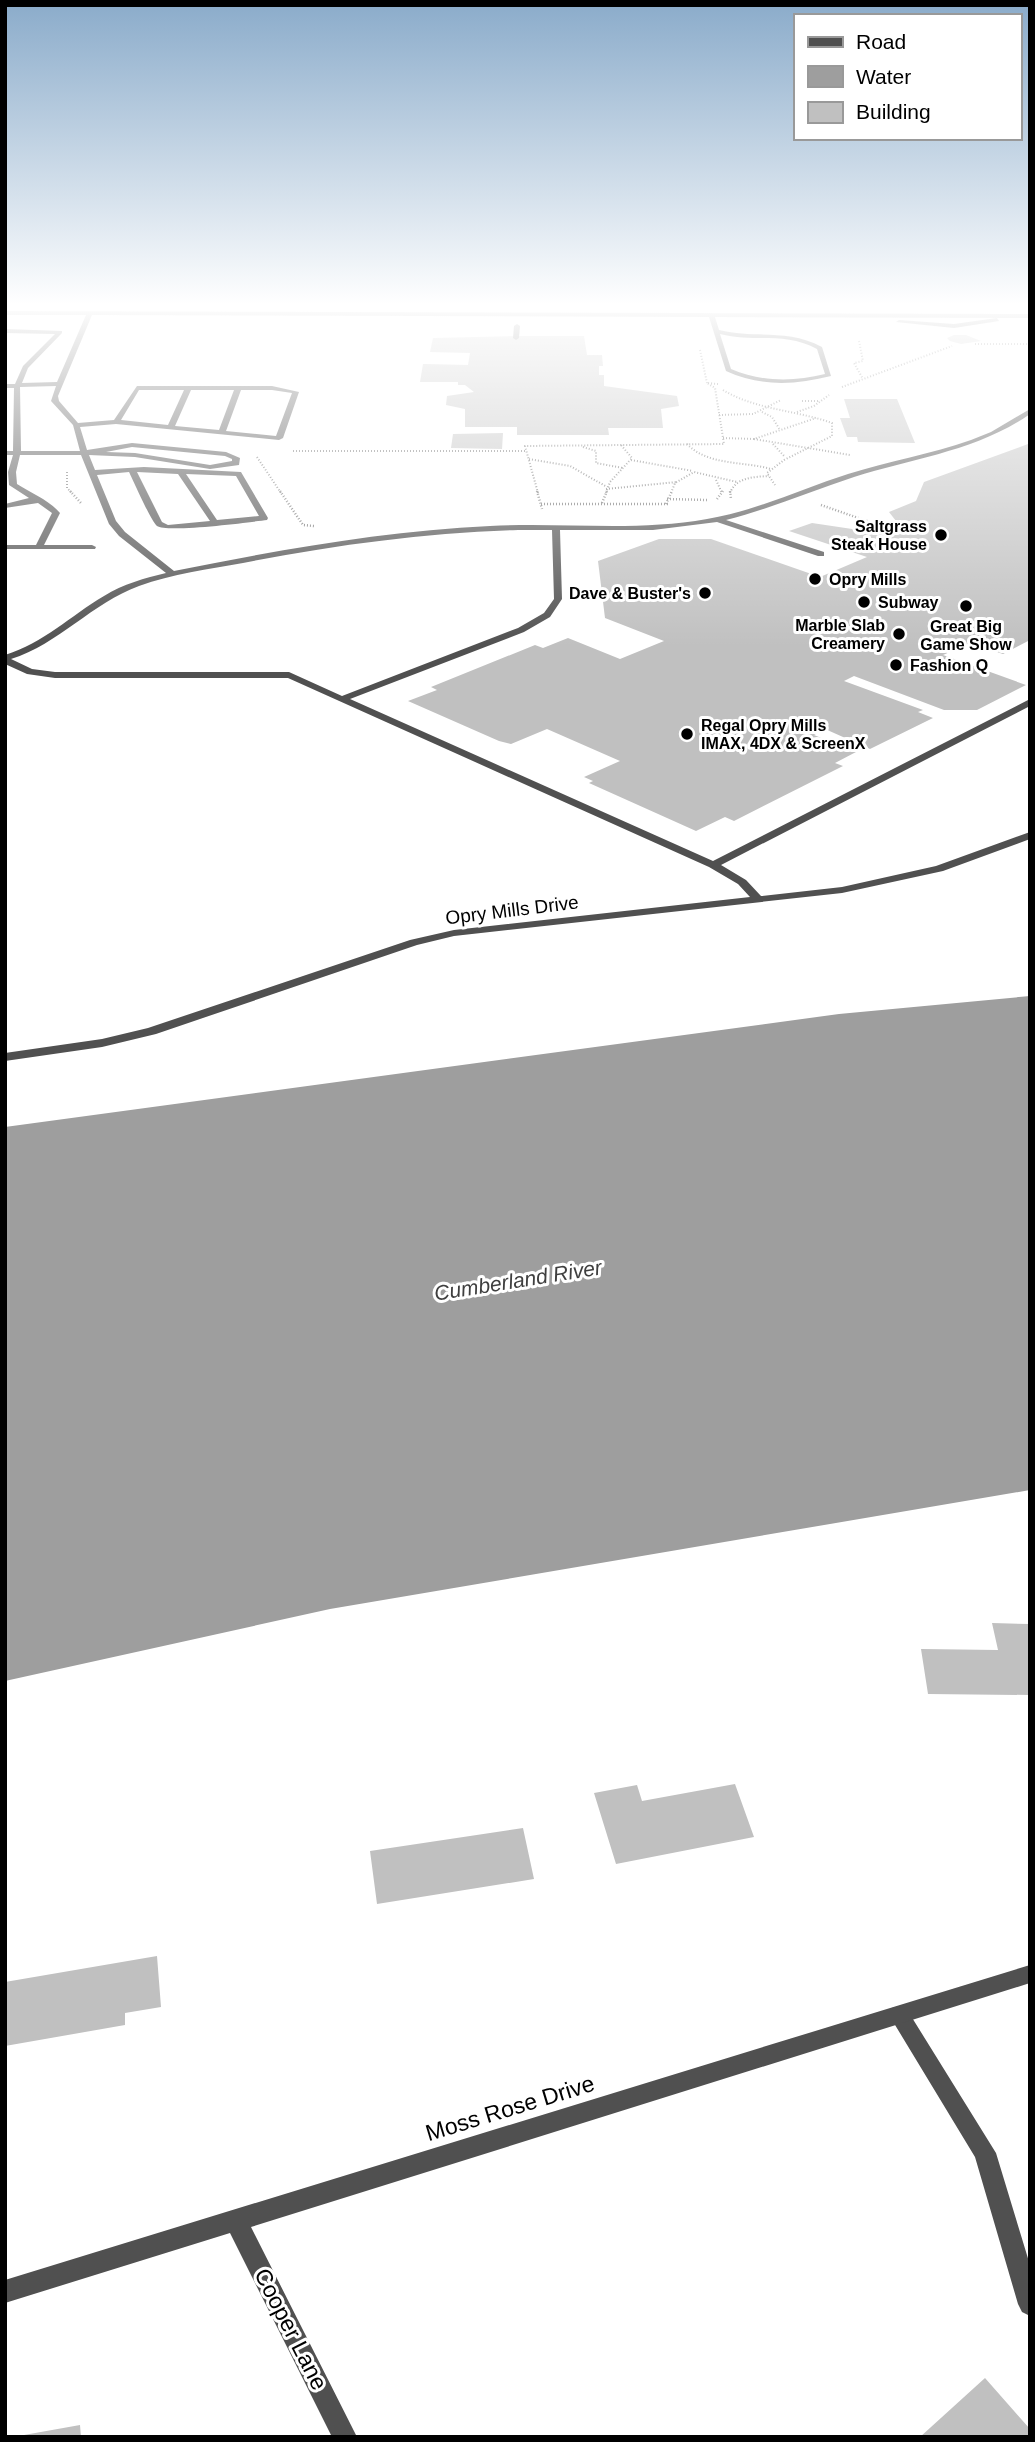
<svg xmlns="http://www.w3.org/2000/svg" width="1035" height="2442" font-family="Helvetica,sans-serif">
<rect width="100%" height="100%" fill="#fff"/>
<path fill="#9e9e9e" d="M1030 996V1490L330 1609 5 1681V1127L839 1014Z"/>
<path fill="#c0c0c0" d="M954 335H966L981 341 961 344 950 341 947 338Z
M520 336H584L587 355H602L603 366H599V375H604V386L677 396 679 406 661 409 663 428H608L609 435H517V427H465V409L446 405 447 396 474 392 465 385H458V382H420L423 364 468 365 470 353 430 352 433 338Z
M844 399H897L915 443 858 442 857 437H847L840 418H850Z
M503 433 502 449 451 448 453 434Z
M1028 444 1030 640 1003 654 970 643 943 655 1026 685 977 710H944L854 676 844 681 923 710 918 712 933 718 870 749 825 729 814 735 856 752 835 763 843 766 734 821 725 817 696 831 589 783 593 781 584 777 620 761 547 729 511 744 499 741 408 701 437 690 431 687 535 645 543 648 568 638 620 659 664 641 605 618 598 561 659 539H711L820 577 867 557 789 531 812 523 879 533 903 523 896 521 889 512 916 501 924 482Z
M992 1623 1030 1624V1695L928 1694 921 1649 998 1650Z
M735 1784 754 1837 616 1864 594 1793 637 1785 642 1801Z
M523 1828 534 1879 377 1904 370 1851Z
M157 1956 161 2007 125 2013V2025L5 2046V1982Z
M985 2378 1030 2429V2437H920Z
M80 2425 81 2437H24V2435Z"/>
<g fill="none" stroke-linecap="round" stroke-linejoin="round">
<path stroke="#727272" stroke-width="2" stroke-dasharray="1 2" stroke-linecap="butt" d="M859 341 863 361 854 363 863 379
M975 344H1030
M700 350 707 383
M842 387 952 346
M723 390C756 410 796 410 832 423V436L784 460 767 473 775 485
M802 401H820
M762 412 772 417 780 430
M797 412 814 406 829 395
M719 415 753 414 781 400
M723 438 754 439 816 418
M754 439 850 455
M687 444C708 466 744 461 771 469
M773 444 785 457
M583 447 596 451V463L623 468
M293 451H527
M257 457 281 493
M529 459 570 466 607 487
M631 460 693 471
M67 472V488L72 493
M716 480 722 493
M606 489 677 482
M538 493 525 446 724 444 715 388 707 383 718 384
M606 493 610 482 632 458 621 445
M671 493 675 483 694 472 737 482
M730 493C736 477 754 477 769 476"/>
<path stroke="#727272" stroke-width="2.5" stroke-dasharray="1 2" stroke-linecap="butt" d="M70 491 81 503
M280 491 303 525 314 526
M537 491 542 509
M730 491 731 499
M667 499 708 500
M717 499 723 491
M602 503 607 491
M541 504H669
M666 504 672 491
M821 505 890 529"/>
<path fill="#505050" fill-rule="evenodd" d="M5 311 1030 314V318L715 317 719 330C756 339 787 328 822 347L831 376C795 385 761 387 726 371L709 317 92 315 58 396 59 401 78 423 114 420 137 386H272L299 392 283 438 279 440 116 424 80 427 87 450 132 443 226 452 240 458 239 465 210 469 135 457 89 455 95 470 144 467 241 472 268 518 267 520C251 522 167 533 157 526 151 521 134 482 129 472L97 475 116 521 125 532 174 571C279 550 383 531 490 526 562 522 635 532 707 519 756 511 801 489 848 474 889 461 931 454 971 440L991 432 1030 409V414C977 451 914 458 854 477 811 491 770 509 726 520L824 552V556H818L717 522 653 530H560L562 599 550 617 524 632 350 699 713 861 1030 699V706L721 865 746 880 761 896 842 887 936 866 1030 832V839L943 871 842 893 454 936 417 945 156 1034 102 1047 5 1061V1053L102 1039 148 1028 410 940 454 930 750 897 738 884 709 867 288 678H55L27 674 5 664V655C44 643 70 616 104 596 123 584 145 578 166 573L119 536 109 524 81 455H20L16 472 17 484C31 493 49 500 60 513L44 545H92L96 547 95 549H5V545H36L52 513 38 503 5 508V504L29 498 9 485 8 472 13 455H5V451H13L14 388H5V384H15L23 366 55 334 5 333V329L62 331V333L28 368 22 383 57 382 86 315H5ZM720 334C755 343 784 331 817 349L825 374C793 382 762 382 731 369ZM56 386 51 401 73 425 80 451H21L20 387ZM139 390H184L168 425 121 420ZM191 390H234L219 430 175 426ZM241 390H272L292 393 276 436 226 431ZM132 447 225 456 232 459V461L210 465 135 453 106 452ZM137 472 178 474 210 521 168 525 162 522ZM186 474 236 476 259 516 217 520ZM518 530H552L554 599 544 613 518 628 342 696 289 672H55L32 669 11 659C59 644 92 603 139 586 172 574 209 569 243 563 334 545 425 533 518 530Z
M997 318 999 321 954 328 896 322 899 320 954 324Z
M517 324 520 326 519 338 516 340 513 338 514 326Z
M899 2006 906 2008 996 2153 1030 2265V2316L1022 2312 1018 2304 975 2157 889 2015 892 2008Z"/>
<path fill="#505050" fill-rule="evenodd" d="M1030 1965V1983L251 2227 357 2437H332L230 2233 5 2303V2280Z"/>
</g>
<linearGradient id="sky" x2="0" y2="1"><stop stop-color="#8aabca"/><stop offset="0.47" stop-color="#fff"/><stop offset="1" stop-color="#fff" stop-opacity="0"/></linearGradient>
<rect width="1035" height="647" fill="url(#sky)"/>
<g fill="#000" stroke="#fff" stroke-width="2.5">
<circle cx="941" cy="535" r="7"/>
<circle cx="815" cy="579" r="7"/>
<circle cx="705" cy="593" r="7"/>
<circle cx="864" cy="602" r="7"/>
<circle cx="966" cy="606" r="7"/>
<circle cx="899" cy="634" r="7"/>
<circle cx="896" cy="665" r="7"/>
<circle cx="687" cy="734" r="7"/>
</g>
<g text-anchor="middle" dominant-baseline="central" stroke-width="6" stroke-linejoin="round" paint-order="stroke">
<g font-size="16" font-weight="bold" fill="#000" stroke="#fff" text-anchor="start">
<text x="927" y="526" text-anchor="end">Saltgrass<tspan x="927" dy="18">Steak House</tspan></text>
<text x="829" y="579">Opry Mills</text>
<text x="691" y="593" text-anchor="end">Dave &amp; Buster's</text>
<text x="878" y="602">Subway</text>
<text x="885" y="625" text-anchor="end">Marble Slab<tspan x="885" dy="18">Creamery</tspan></text>
<text x="966" y="626" text-anchor="middle">Great Big<tspan x="966" dy="18">Game Show</tspan></text>
<text x="910" y="665">Fashion Q</text>
<text x="701" y="725">Regal Opry Mills<tspan x="701" dy="18">IMAX, 4DX &amp; ScreenX</tspan></text>
</g>
<g font-size="19" fill="#000" stroke="#fff">
<text transform="translate(512 910) rotate(-7)">Opry Mills Drive</text>
</g>
<g font-size="21" font-style="italic" fill="#3f3f3f" stroke="#fff">
<text transform="translate(518 1280) rotate(-9)">Cumberland River</text>
</g>
<g font-size="23" fill="#000" stroke="#fff">
<text transform="translate(510 2108) rotate(-17)">Moss Rose Drive</text>
<text transform="translate(291 2329) rotate(63)">Cooper Lane</text>
</g>
</g>
<rect width="1035" height="2442" fill="none" stroke="#000000" stroke-width="14"/>
<rect x="794" y="14" width="228" height="126" fill="#ffffff" stroke="#999999" stroke-width="2"/>
<rect x="808" y="37" width="35" height="10" fill="#505050" stroke="#999999" stroke-width="2"/>
<text x="856" y="49" font-size="21" fill="#000000">Road</text>
<rect x="808" y="66" width="35" height="21" fill="#9e9e9e" stroke="#999999" stroke-width="2"/>
<text x="856" y="84" font-size="21" fill="#000000">Water</text>
<rect x="808" y="102" width="35" height="21" fill="#c0c0c0" stroke="#999999" stroke-width="2"/>
<text x="856" y="119" font-size="21" fill="#000000">Building</text>
</svg>
